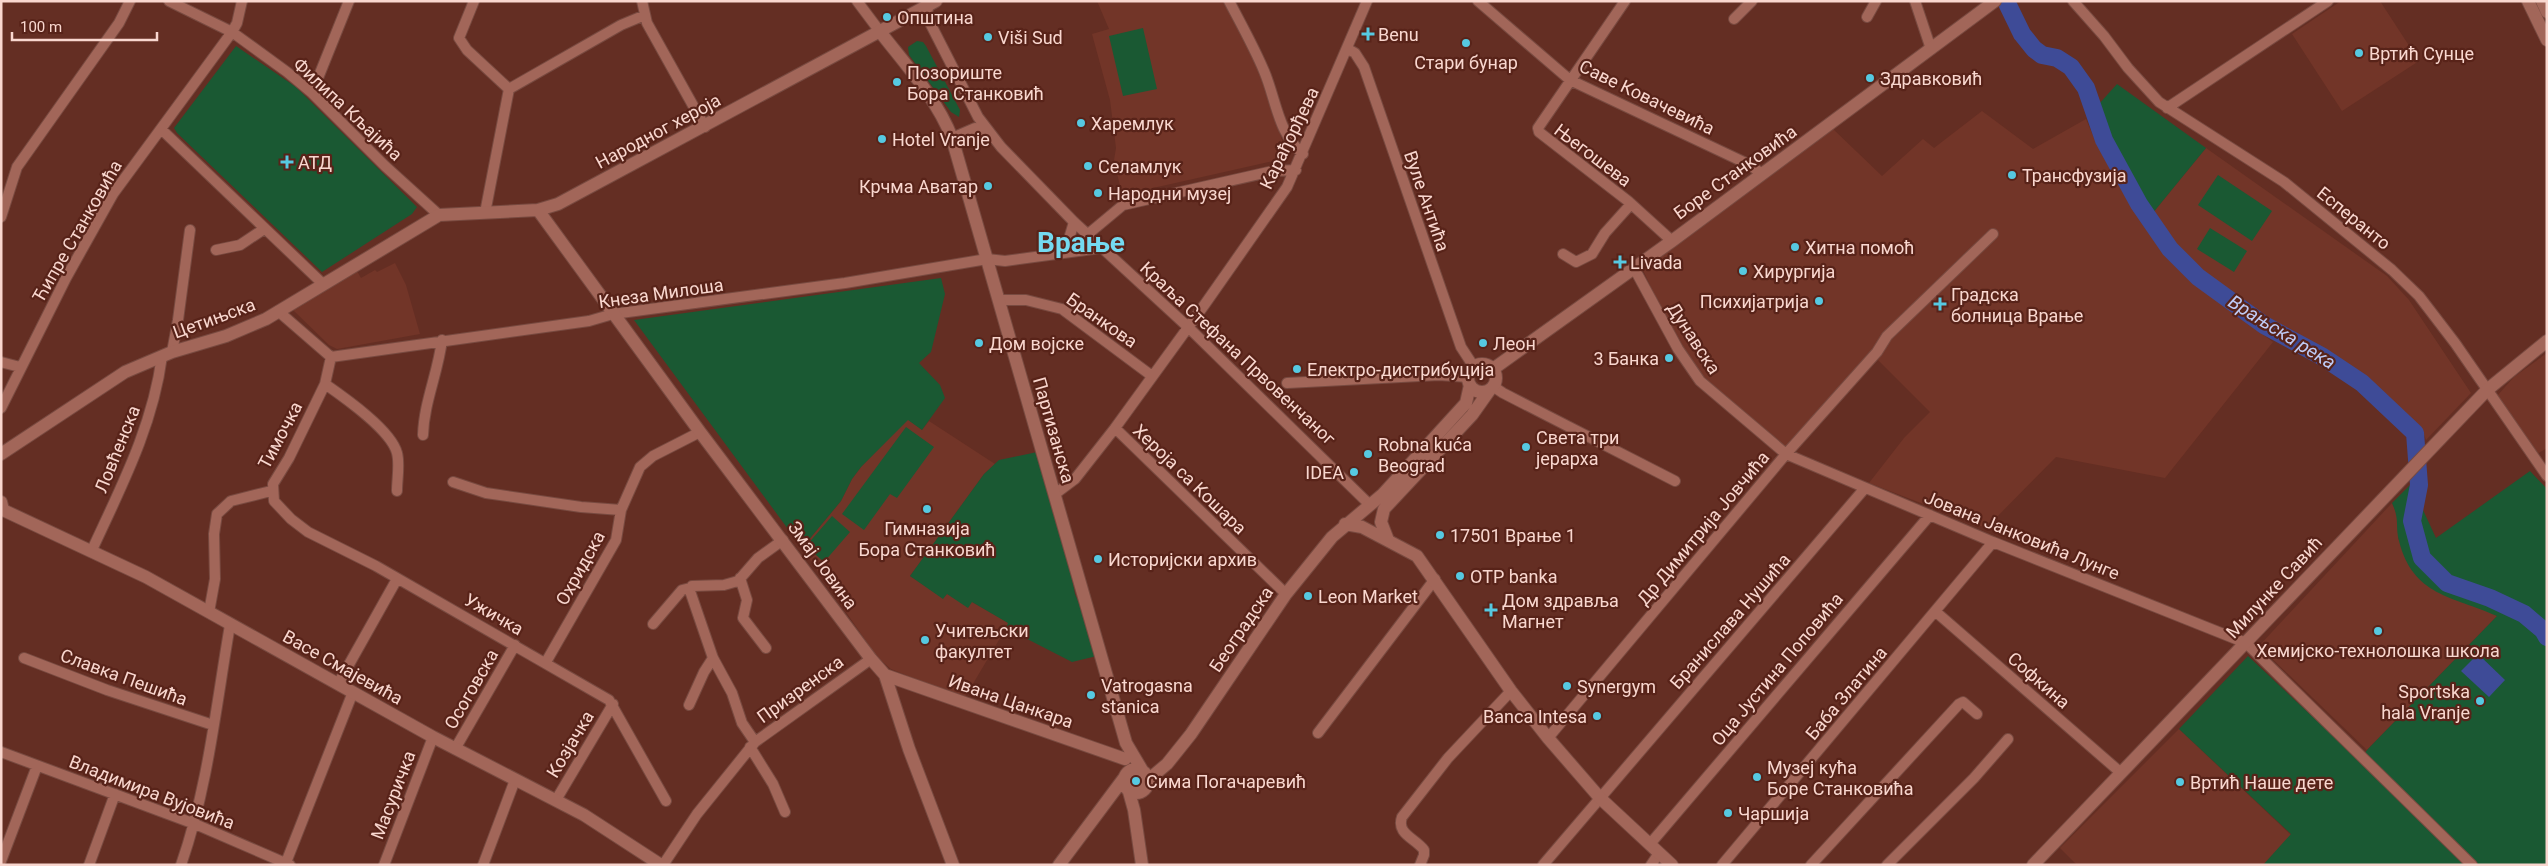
<svg xmlns="http://www.w3.org/2000/svg" width="2548" height="866" font-family="Roboto,sans-serif">
<rect width="100%" height="100%" fill="#642e23"/>
<path fill="#723528" d="M1097 1H1223L1256 61 1286 152 1278 160 1122 195 1114 160 1116 148 1110 100 1092 34 1109 29Z
M2341 1H2380L2419 61 2342 111 2292 34Z
M1982 111 2033 149 2086 119 2096 143 2136 212 2187 278 2273 342 2165 478 2056 457 1986 528 1869 483 1904 438 1930 412 1870 352 1786 447 1705 379 1681 348 1670 329 1643 270 1833 129 1882 176 1923 139 1934 148Z
M2206 148 2387 276 2409 300 2471 393 2426 440 2421 427 2366 377 2337 357 2263 318 2203 274 2173 245 2152 214Z
M395 263 406 285 420 334 337 349 329 345 293 310 357 271 361 278 375 270 377 272Z
M2547 353V448L2537 454 2497 396 2514 377Z
M908 419 922 430 929 421 995 464 984 474 910 576 943 598 947 594 972 602 1009 623 964 699 891 669 877 657 802 548 841 501 852 479 861 467Z
M2392 503 2398 517V539L2497 616 2367 750 2259 646Z
M2179 729 2291 835 2263 865H2077L2060 848Z"/>
<path fill="#1a5933" d="M1143 28 1157 89 1123 96 1109 36Z
M917 41 923 42 926 46 960 110 959 117 951 112 909 55 908 47Z
M236 46 296 87 417 207 412 214 322 272 177 133 174 128Z
M2117 84 2206 148 2152 214 2109 137 2098 105Z
M2218 175 2272 211 2252 241 2198 205Z
M2210 228 2247 251 2234 272 2197 249Z
M941 278 945 294 931 352 919 363 940 385 945 398 922 430 908 420 861 467 852 479 841 501 802 548 634 320Z
M906 427 934 447 897 498 890 494 864 530 842 514Z
M1042 451 1059 509 1075 594 1101 655 1072 662 1006 628 1008 623 972 602 968 608 947 594 943 599 910 576 984 474 999 460Z
M2530 471 2547 489V865H2263L2291 834 2179 729 2248 656 2360 761 2367 750 2497 616C2452 596 2413 596 2399 541 2395 526 2400 520 2392 503L2411 484 2436 538Z
M832 516 850 532 824 562 806 546Z"/>
<path fill="#3e4b97" d="M2478 654 2505 680 2489 697 2461 671Z"/>
<g fill="none" stroke-linecap="round" stroke-linejoin="round">
<path stroke="#3e4b97" stroke-width="18" d="M2006 1 2022 34 2034 49 2042 55 2057 58 2071 67 2086 88 2104 140 2139 204 2170 249 2198 277 2264 325 2323 357 2362 383 2415 433 2419 485 2412 521 2422 558 2447 583 2490 598 2524 614 2543 630 2547 637"/>
<defs>
<path id="street" d="M169 1 232 32 287 72 312 93 385 166 439 215
M474 1 459 38 467 50 509 89
M642 1 647 23 705 127
M857 1 881 33
M1229 1C1241 24 1254 47 1264 71 1276 99 1278 134 1303 154
M1478 1 1570 80 1750 165 1762 174
M1625 1 1538 128 1539 132 1628 201 1672 241
M1915 1 1931 49
M2073 1 2104 36 2128 68 2159 102 2284 182 2392 270 2419 296 2455 343 2547 476
M928 5 927 17 978 117 1001 147 1074 222 1188 327 1370 505
M1867 17 1876 1
M1734 19 1752 1
M1348 49 1355 53 1364 67 1461 347 1474 367
M312 93 349 1
M2167 108 2328 1
M161 129 323 284
M952 138 975 128 990 133
M485 213 509 89 621 25 645 15
M1 217 17 167 119 23 130 1
M1087 235 1123 205 1273 171 1296 170
M216 250 240 245 264 229
M1065 252 1074 222
M1563 254 1576 262 1592 254 1605 233 1631 204
M1634 268 1678 349 1700 381 1786 454 1993 542 2246 643 2472 865
M999 300H1026L1062 309 1152 376
M278 311 331 357 589 321 613 314 845 283 987 259 1005 261 1101 248
M172 352 178 320 190 230
M331 357 325 384 289 458 273 484 274 501 291 519 308 532 376 566 609 700 666 801
M1 362 20 367
M1287 383 1439 375 1468 377
M325 384C345 398 391 430 397 453 400 464 397 479 397 491
M1494 387 1503 393 1675 481
M1 408 66 278 113 194 232 32 237 23 242 1
M1115 428 1286 594
M423 435C424 402 438 373 442 340
M453 482 486 493 581 507 621 510
M1055 494 1075 479 1115 428 1205 304 1287 187 1367 1
M92 550C121 487 153 426 162 356
M740 578 747 600 743 618 766 648
M209 612 215 579 214 534 217 514 231 501 271 491
M1936 612 2120 772
M653 624 682 590 690 588
M24 658 107 690 213 725
M546 662 616 540 621 510 640 467 653 456 700 432
M338 684 397 579
M689 705 704 672 713 658
M1318 733 1435 579
M1548 738 1786 454 1877 352 1887 336 1993 234
M755 742 742 723 732 693 713 658 690 591 692 586 724 585 738 581 758 558 783 540
M750 747 773 784 785 812
M455 749 515 645
M1 752 195 824 290 865
M556 800 613 704
M1650 844 1930 515
M1 861 37 766
M89 865 115 794
M181 865C208 787 216 706 230 625
M285 865 353 692
M384 865 433 737
M483 865 515 780
M663 865 697 814 755 742 871 659
M1420 865 1424 855V850C1415 838 1396 834 1402 817L1448 758 1511 691
M1543 865 1865 488
M1651 865 1659 853
M1722 865 1993 542
M1811 865 1959 704 1963 702 1977 714
M1887 865 1974 778 2008 739"/>
<path id="secondary" d="M2528 1 2547 40
M2542 1 2547 12
M881 33C906 65 937 99 952 138L1126 743 1142 770
M538 210 700 432 871 659 885 675 909 749 953 865
M1468 378a14 14 0 1 1 28 0a14 14 0 1 1-28 0Z
M1493 369 1672 241 1995 1
M1 454 125 372 172 352 226 336 266 319 439 215 538 210 558 204 936 1
M1 502 3 510 146 577 433 737 584 815 661 865
M1345 524 1362 527 1417 556 1511 691 1548 738 1600 798 1672 865
M1388 540 1381 522 1384 509 1472 415 1489 391
M885 675 1125 759
M1124 781a12 12 0 1 1 24 0a12 12 0 1 1-24 0Z
M1148 780 1167 764 1191 734 1286 594 1332 537 1383 494 1466 403 1470 385
M1129 792 1134 810 1142 865
M1059 865 1124 778
M2033 865 2487 390 2547 341"/>
</defs>
<use href="#street" stroke="#784a40" stroke-width="12"/>
<use href="#secondary" stroke="#784a40" stroke-width="14"/>
<use href="#street" stroke="#a26659" stroke-width="10"/>
<use href="#secondary" stroke="#a26659" stroke-width="12"/>
</g>
<g fill="#56c9e1" stroke="#582319" stroke-width="2">
<circle cx="887" cy="17" r="5"/>
<path d="M1365.5 26.5h5v5h5v5h-5v5h-5v-5h-5v-5h5z"/>
<circle cx="988" cy="37" r="5"/>
<circle cx="1466" cy="43" r="5"/>
<circle cx="2359" cy="53" r="5"/>
<circle cx="1870" cy="78" r="5"/>
<circle cx="897" cy="82" r="5"/>
<circle cx="1081" cy="123" r="5"/>
<circle cx="882" cy="139" r="5"/>
<path d="M284.5 154.5h5v5h5v5h-5v5h-5v-5h-5v-5h5z"/>
<circle cx="1088" cy="166" r="5"/>
<circle cx="2012" cy="175" r="5"/>
<circle cx="988" cy="186" r="5"/>
<circle cx="1098" cy="193" r="5"/>
<circle cx="1795" cy="247" r="5"/>
<path d="M1617.5 254.5h5v5h5v5h-5v5h-5v-5h-5v-5h5z"/>
<circle cx="1743" cy="271" r="5"/>
<circle cx="1819" cy="301" r="5"/>
<path d="M1937.5 296.5h5v5h5v5h-5v5h-5v-5h-5v-5h5z"/>
<circle cx="979" cy="343" r="5"/>
<circle cx="1483" cy="343" r="5"/>
<circle cx="1669" cy="358" r="5"/>
<circle cx="1297" cy="369" r="5"/>
<circle cx="1526" cy="447" r="5"/>
<circle cx="1368" cy="454" r="5"/>
<circle cx="1354" cy="472" r="5"/>
<circle cx="927" cy="509" r="5"/>
<circle cx="1440" cy="535" r="5"/>
<circle cx="1098" cy="559" r="5"/>
<circle cx="1460" cy="576" r="5"/>
<circle cx="1308" cy="596" r="5"/>
<path d="M1488.5 602.5h5v5h5v5h-5v5h-5v-5h-5v-5h5z"/>
<circle cx="2378" cy="631" r="5"/>
<circle cx="925" cy="640" r="5"/>
<circle cx="1567" cy="686" r="5"/>
<circle cx="1091" cy="695" r="5"/>
<circle cx="2480" cy="701" r="5"/>
<circle cx="1597" cy="716" r="5"/>
<circle cx="1757" cy="777" r="5"/>
<circle cx="1136" cy="781" r="5"/>
<circle cx="2180" cy="782" r="5"/>
<circle cx="1728" cy="813" r="5"/>
</g>
<g text-anchor="middle" dominant-baseline="central" stroke-width="4.5" stroke-linejoin="round" paint-order="stroke">
<g font-size="18" fill="#f9d7cf" stroke="#582319" text-anchor="start">
<text x="897" y="17">Општина</text>
<text x="1378" y="34">Benu</text>
<text x="998" y="37">Viši Sud</text>
<text x="2369" y="53">Вртић Сунце</text>
<text x="1466" y="62" text-anchor="middle">Стари бунар</text>
<text x="907" y="72">Позориште<tspan x="907" dy="21">Бора Станковић</tspan></text>
<text x="1880" y="78">Здравковић</text>
<text x="1091" y="123">Харемлук</text>
<text x="892" y="139">Hotel Vranje</text>
<text x="298" y="162">АТД</text>
<text x="1098" y="166">Селамлук</text>
<text x="2022" y="175">Трансфузија</text>
<text x="978" y="186" text-anchor="end">Крчма Аватар</text>
<text x="1108" y="193">Народни музеј</text>
<text x="1805" y="247">Хитна помоћ</text>
<text x="1630" y="262">Livada</text>
<text x="1753" y="271">Хирургија</text>
<text x="1951" y="294">Градска<tspan x="1951" dy="21">болница Врање</tspan></text>
<text x="1809" y="301" text-anchor="end">Психијатрија</text>
<text x="989" y="343">Дом војске</text>
<text x="1493" y="343">Леон</text>
<text x="1659" y="358" text-anchor="end">3 Банка</text>
<text x="1307" y="369">Електро-дистрибуција</text>
<text x="1536" y="437">Света три<tspan x="1536" dy="21">јерарха</tspan></text>
<text x="1378" y="444">Robna kuća<tspan x="1378" dy="21">Beograd</tspan></text>
<text x="1344" y="472" text-anchor="end">IDEA</text>
<text x="927" y="528" text-anchor="middle">Гимназија<tspan x="927" dy="21">Бора Станковић</tspan></text>
<text x="1450" y="535">17501 Врање 1</text>
<text x="1108" y="559">Историјски архив</text>
<text x="1470" y="576">OTP banka</text>
<text x="1318" y="596">Leon Market</text>
<text x="1502" y="600">Дом здравља<tspan x="1502" dy="21">Магнет</tspan></text>
<text x="935" y="630">Учитељски<tspan x="935" dy="21">факултет</tspan></text>
<text x="2378" y="650" text-anchor="middle">Хемијско-технолошка школа</text>
<text x="1101" y="685">Vatrogasna<tspan x="1101" dy="21">stanica</tspan></text>
<text x="1577" y="686">Synergym</text>
<text x="2470" y="691" text-anchor="end">Sportska<tspan x="2470" dy="21">hala Vranje</tspan></text>
<text x="1587" y="716" text-anchor="end">Banca Intesa</text>
<text x="1767" y="767">Музеј кућа<tspan x="1767" dy="21">Боре Станковића</tspan></text>
<text x="1146" y="781">Сима Погачаревић</text>
<text x="2190" y="782">Вртић Наше дете</text>
<text x="1738" y="813">Чаршија</text>
</g>
<g font-size="18" fill="#f9d7cf" stroke="#582319">
<text transform="translate(1647 97) rotate(26)">Саве Ковачевића</text>
<text transform="translate(348 109) rotate(43)">Филипа Кљајића</text>
<text transform="translate(658 131) rotate(-28)">Народног хероја</text>
<text transform="translate(1289 138) rotate(-64)">Карађорђева</text>
<text transform="translate(1593 155) rotate(37)">Његошева</text>
<text transform="translate(1735 172) rotate(-36)">Боре Станковића</text>
<text transform="translate(1427 201) rotate(71)">Вуле Антића</text>
<text transform="translate(2354 218) rotate(39)">Есперанто</text>
<text transform="translate(77 231) rotate(-60)">Ћипре Станковића</text>
<text transform="translate(661 293) rotate(-8)">Кнеза Милоша</text>
<text transform="translate(214 318) rotate(-20)">Цетињска</text>
<text transform="translate(1102 320) rotate(35)">Бранкова</text>
<text transform="translate(1694 338) rotate(57)">Дунавска</text>
<text transform="translate(1238 353) rotate(43)">Краља Стефана Првовенчаног</text>
<text transform="translate(1054 430) rotate(74)">Партизанска</text>
<text transform="translate(280 435) rotate(-62)">Тимочка</text>
<text transform="translate(117 449) rotate(-68)">Ловћенска</text>
<text transform="translate(1190 479) rotate(44)">Хероја са Кошара</text>
<text transform="translate(1703 528) rotate(-50)">Др Димитрија Јовчића</text>
<text transform="translate(2022 535) rotate(22)">Јована Јанковића Лунге</text>
<text transform="translate(823 565) rotate(54)">Змај Јовина</text>
<text transform="translate(580 568) rotate(-61)">Охридска</text>
<text transform="translate(2274 587) rotate(-47)">Милунке Савић</text>
<text transform="translate(494 614) rotate(30)">Ужичка</text>
<text transform="translate(1730 621) rotate(-49)">Бранислава Нушића</text>
<text transform="translate(1241 629) rotate(-56)">Београдска</text>
<text transform="translate(343 667) rotate(29)">Васе Смајевића</text>
<text transform="translate(1777 669) rotate(-50)">Оца Јустина Поповића</text>
<text transform="translate(124 677) rotate(20)">Славка Пешића</text>
<text transform="translate(2039 680) rotate(41)">Софкина</text>
<text transform="translate(471 689) rotate(-60)">Осоговска</text>
<text transform="translate(800 689) rotate(-36)">Призренска</text>
<text transform="translate(1846 693) rotate(-50)">Баба Златина</text>
<text transform="translate(1011 701) rotate(19)">Ивана Цанкара</text>
<text transform="translate(570 744) rotate(-59)">Козјачка</text>
<text transform="translate(152 792) rotate(21)">Владимира Вујовића</text>
<text transform="translate(393 795) rotate(-69)">Масуричка</text>
</g>
<g font-size="19" font-style="italic" fill="#bfcbf6" stroke="#582319">
<text transform="translate(2282 332) rotate(32)">Врањска река</text>
</g>
<g font-size="28" font-weight="bold" fill="#74daf0" stroke="#582319">
<text x="1081" y="242">Врање</text>
</g>
</g>
<rect width="2548" height="866" fill="none" stroke="#f9d7cf" stroke-width="5"/>
<path d="M12 32v8h145v-8" fill="none" stroke="#f9d7cf" stroke-width="2.5"/>
<text x="20" y="32" font-size="15" fill="#f9d7cf" stroke="#582319" stroke-width="4" paint-order="stroke">100 m</text>
</svg>
